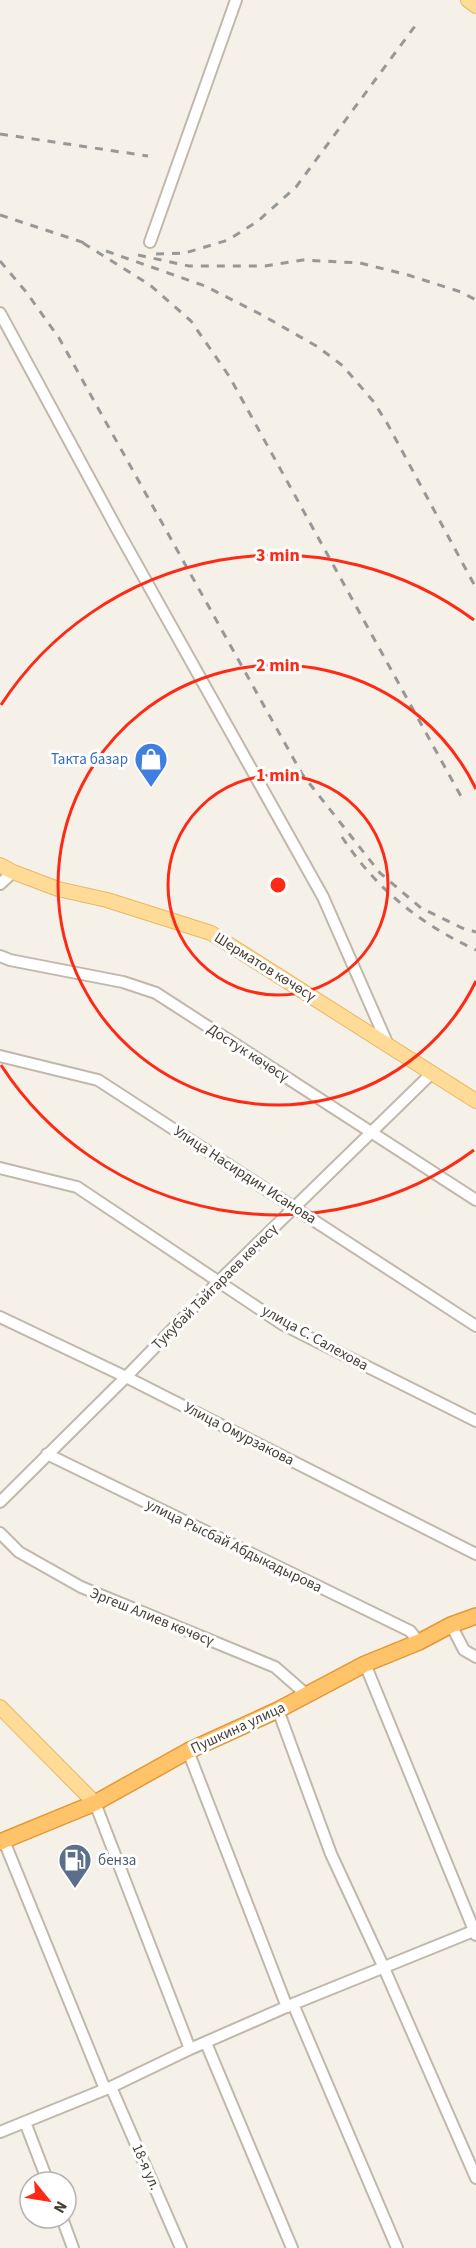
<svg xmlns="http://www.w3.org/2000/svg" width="476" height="2248" font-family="'Source Sans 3',sans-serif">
<rect width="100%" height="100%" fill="#f5f1e9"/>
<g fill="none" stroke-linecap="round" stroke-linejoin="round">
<defs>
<path id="minor" d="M150 242 236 0
M0 313 118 531 323 897 388 1045
M0 884 13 872
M0 956 10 960 123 982 156 993 476 1200
M0 1056 98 1080 476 1326
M0 1168 77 1187 282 1324 476 1421
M0 1317 126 1377 476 1554
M47 1454 410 1631 419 1642
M0 1502 126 1377 219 1281 432 1073
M0 1533 19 1552 81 1587 275 1667 307 1695
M451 1625 464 1650 476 1657
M365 1664 476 1935
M278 1710 331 1854 384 1968 476 2178
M188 1751 287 2007
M95 1803 190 2049
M4 1841 105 2089
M293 2004 397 2248
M206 2043 292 2248
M111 2087 181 2248
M25 2122 48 2182
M0 2132 111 2087 190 2049 293 2004 476 1930
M62 2218 73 2248"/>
<path id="major" d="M468 0 476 6
M0 865 13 872 58 889 107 900 211 933 476 1101
M0 1707 95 1803"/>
<path id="highway" d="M0 1842 95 1803 188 1751 278 1710 365 1664 419 1642 451 1625 476 1616"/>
</defs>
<use href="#minor" stroke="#c1b8ab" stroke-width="14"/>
<use href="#major" stroke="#e9b864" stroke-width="16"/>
<use href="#highway" stroke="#e49835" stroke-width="18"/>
<use href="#minor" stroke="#fff" stroke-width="10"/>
<use href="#major" stroke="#ffdb98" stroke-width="14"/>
<use href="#highway" stroke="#ffc46a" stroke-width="15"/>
<path stroke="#989898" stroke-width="3" stroke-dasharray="8 8" stroke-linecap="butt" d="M0 134 148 156
M0 215 91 245
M83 243 150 285 191 321 229 376 463 800
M106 251 205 286 262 315 318 347 343 366 373 401 387 423 476 588
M156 254 185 253 228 240 258 221 296 187 415 26
M138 255 189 266H265L303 260 360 263 408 275 461 292 476 300
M0 261 27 293 59 338 302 774 380 873 421 908 462 928 476 932
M342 837C376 889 420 924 476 950"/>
</g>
<g fill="none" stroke="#ff2a16" stroke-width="3">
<circle cx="278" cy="885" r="110"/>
<path d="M476 981A220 220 0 1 1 476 789"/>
<path d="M474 1150A330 330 0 0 1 1 1065M1 705A330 330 0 0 1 474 620"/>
</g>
<defs>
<symbol id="shop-pin" viewBox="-11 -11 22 30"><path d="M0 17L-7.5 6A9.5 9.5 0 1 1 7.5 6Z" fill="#3f7fe0" stroke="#fff"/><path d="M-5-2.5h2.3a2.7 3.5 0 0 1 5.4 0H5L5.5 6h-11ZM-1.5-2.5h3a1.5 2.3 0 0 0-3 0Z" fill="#fff"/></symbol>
<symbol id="fuel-pin" viewBox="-11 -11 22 30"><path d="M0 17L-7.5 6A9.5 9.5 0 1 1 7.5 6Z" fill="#5c6f8a" stroke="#fff"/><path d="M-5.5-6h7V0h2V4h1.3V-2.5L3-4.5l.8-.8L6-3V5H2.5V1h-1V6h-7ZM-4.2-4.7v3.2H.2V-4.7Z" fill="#fff"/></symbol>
</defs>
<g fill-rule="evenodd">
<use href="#shop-pin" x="132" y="740" width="38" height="52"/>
<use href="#fuel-pin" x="56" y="1841" width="38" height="52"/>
</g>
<g text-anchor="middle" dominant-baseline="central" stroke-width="6" stroke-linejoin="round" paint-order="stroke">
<g font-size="15" fill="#366cbe" stroke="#fff" text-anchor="end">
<text x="128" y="759">Такта базар</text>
</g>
<g font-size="15" fill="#494137" stroke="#fff">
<text transform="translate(265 967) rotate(32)">Шерматов көчөсү</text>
<text transform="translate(248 1053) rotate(33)">Достук көчөсү</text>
<text transform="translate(245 1175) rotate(33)">Улица Насирдин Исанова</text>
<text transform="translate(215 1287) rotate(-45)">Тукубай Тайгараев көчөсү</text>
<text transform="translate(315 1338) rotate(29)">улица С. Салехова</text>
<text transform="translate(239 1434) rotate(27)">Улица Омурзакова</text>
<text transform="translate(234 1546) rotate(26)">улица Рысбай Абдыкадырова</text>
<text transform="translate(152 1617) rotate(22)">Эргеш Алиев көчөсү</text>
<text transform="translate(238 1728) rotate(-25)">Пушкина улица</text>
<text transform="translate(146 2167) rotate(66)">18-я ул.</text>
</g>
<g font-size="15" fill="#4e5e75" stroke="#fff" text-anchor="start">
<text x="98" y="1860">бенза</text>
</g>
</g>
<circle cx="278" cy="885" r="9" fill="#ff2a16" stroke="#fff" stroke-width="3"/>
<g font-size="18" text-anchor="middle" font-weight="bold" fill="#ff2a16" stroke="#fff" stroke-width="6" stroke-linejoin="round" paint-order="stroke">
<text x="278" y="561">3 min</text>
<text x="278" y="671">2 min</text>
<text x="278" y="781">1 min</text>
</g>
<g transform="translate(48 2200) rotate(120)"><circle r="28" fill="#ffffff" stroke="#b6b3af" stroke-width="1.5"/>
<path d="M0-4.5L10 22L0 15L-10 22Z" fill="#ff2a16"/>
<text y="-9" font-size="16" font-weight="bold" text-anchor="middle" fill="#494137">N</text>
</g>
</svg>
